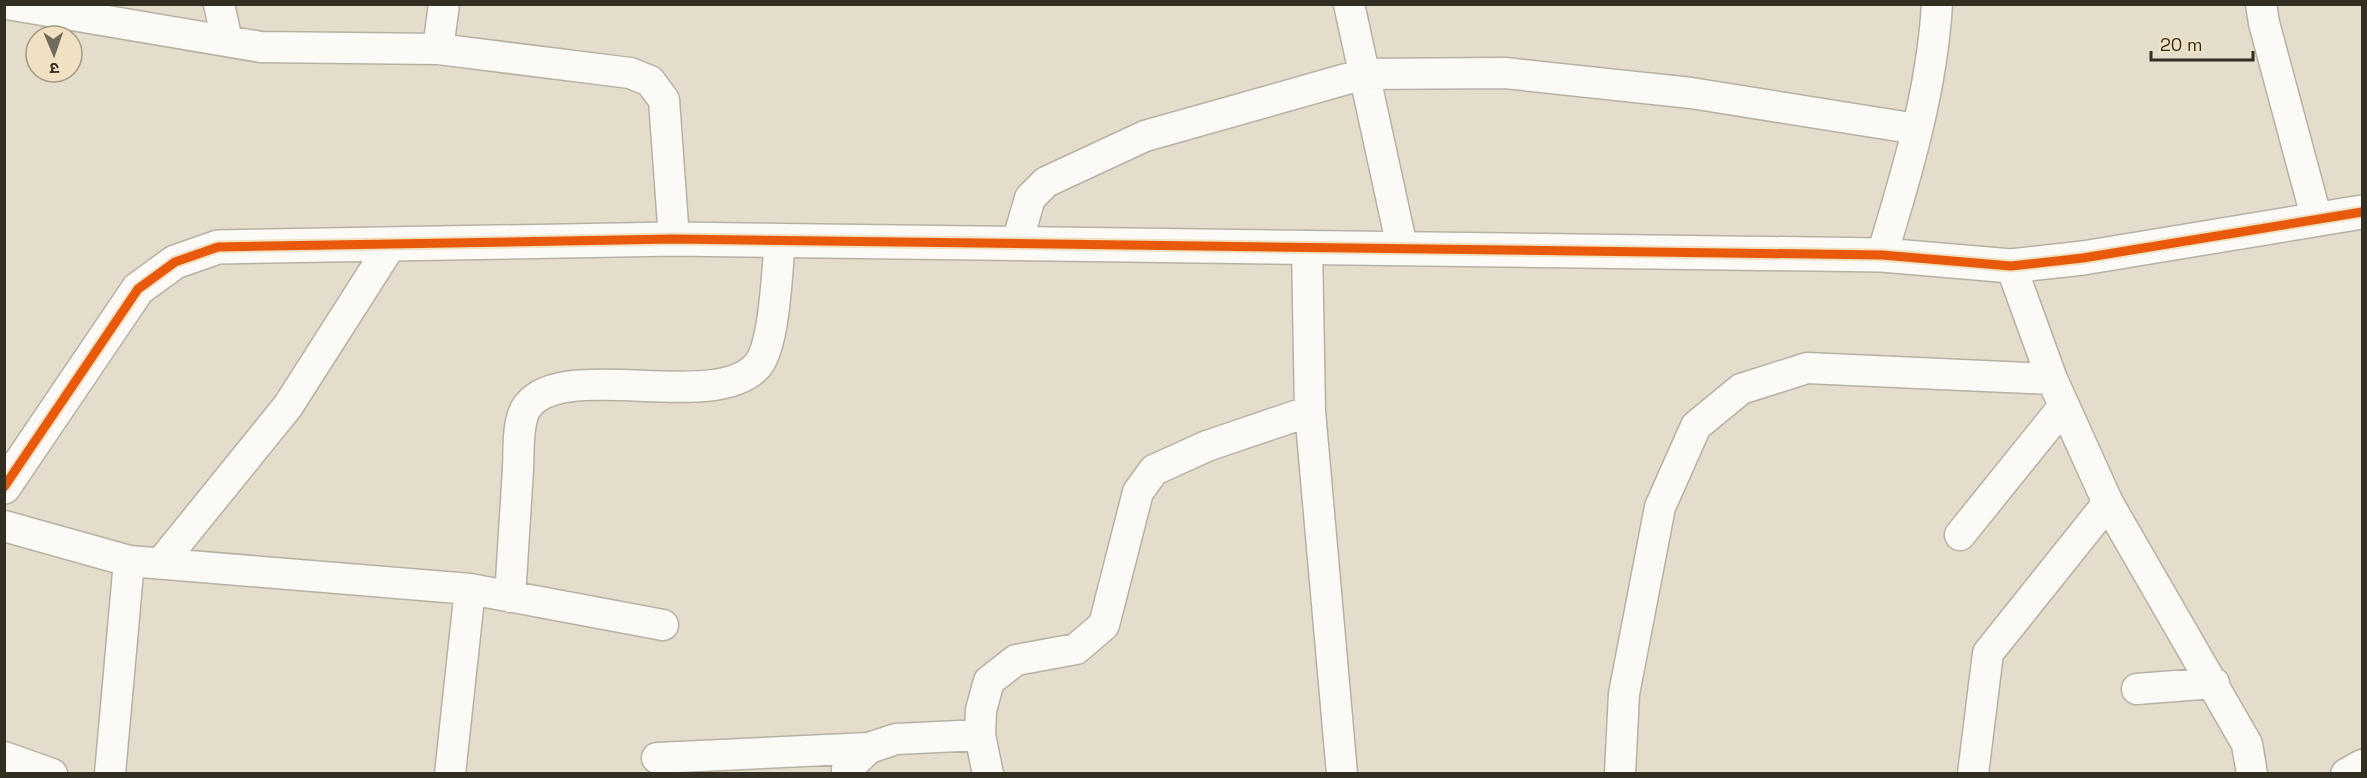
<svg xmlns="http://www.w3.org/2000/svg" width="2367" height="778" font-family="'Space Grotesk','Noto Sans Devanagari',sans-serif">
<rect width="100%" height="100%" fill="#e4ddcc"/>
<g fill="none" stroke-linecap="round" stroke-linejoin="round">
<defs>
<path id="street" d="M7 4 261 47 438 49 630 73 650 81 664 100 674 239
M219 4 227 41
M1349 4 1402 247
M2261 4 2264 23 2317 220
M438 49 444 4
M1017 243 1030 198 1046 182 1145 136 1364 74 1505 73 1691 93 1917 129
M1307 246 1310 411
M1882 255C1907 173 1932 90 1937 4
M2011 266 2052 379
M4 526 129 561 470 589 663 625
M1960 535 2064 406
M161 563 288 406 392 243
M510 597C513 554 515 512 518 469 519 452 517 426 525 410 556 354 716 416 758 365 775 344 777 269 780 240
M2137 689 2214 683
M4 757 52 774
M657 758 869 748
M110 774 129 561
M450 774 470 589
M847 774V769L869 748 896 739 980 735
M988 774 980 735 981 710 989 681 1016 660 1076 649 1104 625 1138 492 1154 470 1207 446 1310 411 1342 774
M1620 774 1624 694 1660 507 1696 426 1741 389 1807 368 2052 379 2108 503 2247 744 2252 774
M1973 774 1988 653 2108 503
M2346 774 2362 765"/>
<path id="secondary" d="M4 487 138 289 175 262 218 247 674 239 1882 255 2011 266 2083 258 2362 212"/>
</defs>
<use href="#street" stroke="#b7b1a4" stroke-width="33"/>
<use href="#secondary" stroke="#b7b1a4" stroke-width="36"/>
<use href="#street" stroke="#fbfaf7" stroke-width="30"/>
<use href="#secondary" stroke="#fbfaf7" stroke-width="33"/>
<defs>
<path id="cycleway" d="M4 487 138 289 175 262 218 247 674 239 1882 255 2011 266 2083 258 2362 212"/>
</defs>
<use href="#cycleway" stroke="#efe1c1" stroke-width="13"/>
<use href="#cycleway" stroke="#e8590c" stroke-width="9"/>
</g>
<rect width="2367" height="778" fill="none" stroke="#332e22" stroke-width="12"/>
<g transform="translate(54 54) rotate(178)"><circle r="28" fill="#efe1c1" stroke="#a49981" stroke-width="1.5"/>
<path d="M0-4.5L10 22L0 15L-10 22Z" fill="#716b5e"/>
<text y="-9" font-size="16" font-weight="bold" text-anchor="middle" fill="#332e22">उ</text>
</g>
<path d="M2151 51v9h102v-9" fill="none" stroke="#332e22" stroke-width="3"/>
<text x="2160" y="51" font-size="18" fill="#332e22" stroke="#efe1c1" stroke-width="4.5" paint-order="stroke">20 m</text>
</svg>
